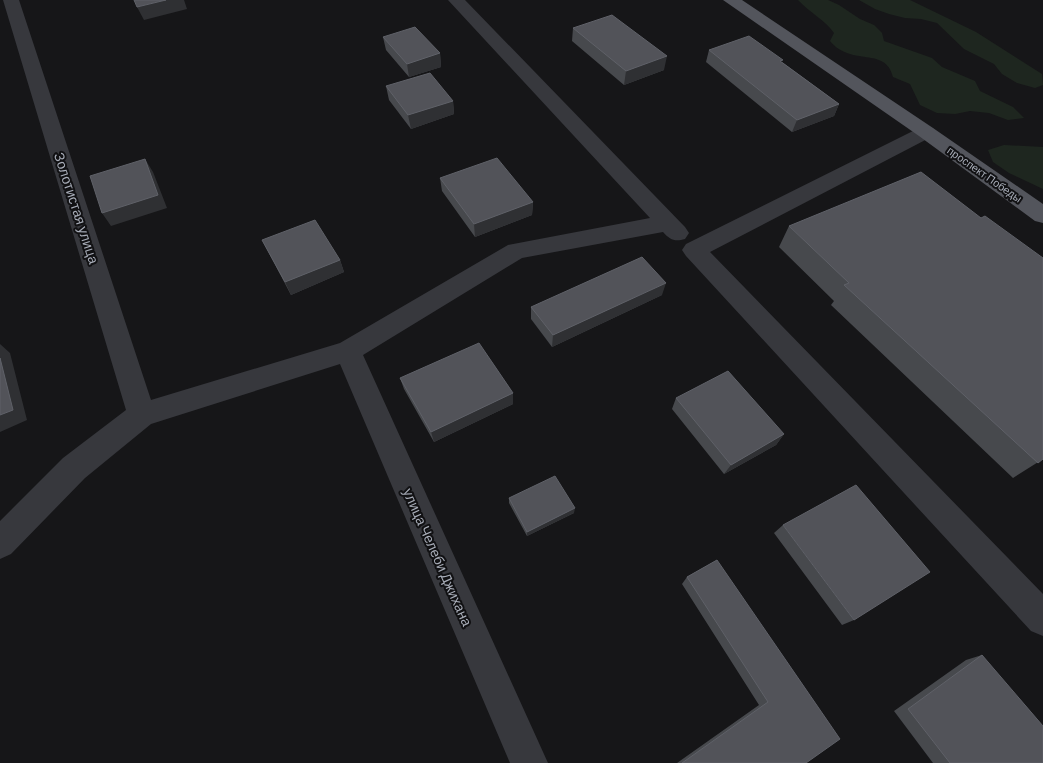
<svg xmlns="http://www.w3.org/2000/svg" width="1043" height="763" font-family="Barlow,sans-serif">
<rect width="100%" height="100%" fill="#161618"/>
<path fill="#1e261f" d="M798 0H828L839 5 860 19 874 25 882 33 884 41 932 58 942 67 975 81 980 91 1013 107 1024 118 1008 120 989 113 970 111 955 114 937 113 920 105 910 84 893 77C886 46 851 67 830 41L834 33C825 20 809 12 798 0Z
M859 0H910L976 32 1042 74 1043 85 1035 88 1017 83 1002 74 994 64 964 49 937 23 921 19 905 18 889 14 875 9Z
M1004 145 1043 147V189L1009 173 993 162 988 150Z"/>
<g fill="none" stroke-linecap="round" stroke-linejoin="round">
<path fill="#37383d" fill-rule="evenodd" d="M3 0H19L151 400 340 343 508 245 650 218 448 0H465L685 227 689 233 685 239C675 242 670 240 663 232L522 258 363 355 548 763H510L340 364 151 424 85 478 11 554 0 559V521L63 458 126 410Z
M926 126 933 128 936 132 933 136 710 252 1043 594V636L1031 631 686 256 682 250 686 244 919 128Z"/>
<path fill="#53555c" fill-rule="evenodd" d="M723 0H742L933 128 1043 204V223L1035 221 919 136Z"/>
</g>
<path fill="#47494d" d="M573 28 664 70 624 85 572 41Z
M383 37 440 53 441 67 409 77 386 50Z
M709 50 782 62 839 104 834 116 792 132 706 62Z
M386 86 453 101 454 114 411 129 389 100Z
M440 178 533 202 532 215 475 237 442 191Z
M789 226 1043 459 1013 478 831 305 834 301 779 247Z
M262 240 340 260 344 272 291 295Z
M662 295 552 347 531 319V307Z
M400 378 513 393V404L434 442 404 389Z
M676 398 784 434 776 445 724 474 672 409Z
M509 498 574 513 527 536 509 503Z
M783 525 854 620 842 625 774 533Z
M717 560 806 763H677L759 705 682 584 687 577Z
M982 655 1043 763H933L894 711 966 660Z"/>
<path fill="#2f3033" d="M166 0H184L187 9 144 20 137 7Z
M440 53 441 67 409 77 407 64Z
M667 56 664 70 624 85 626 71Z
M453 101 454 114 411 129 408 115Z
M839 104 834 116 792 132 797 120Z
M145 159 153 172 167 208 111 226 102 213Z
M533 202 532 215 475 237 474 224Z
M340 260 344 272 291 295 285 282Z
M666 283 662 295 552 347 553 335Z
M0 344 10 353 27 420 0 432Z
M513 393V404L434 442 431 432Z
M784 434 776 445 724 474 731 465Z
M575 508 574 513 527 536V532Z"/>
<path fill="#525359" stroke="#5f6168" d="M134 0H166L137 7Z
M612 15 667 56 626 71 573 28Z
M415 27 440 53 407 64 383 37Z
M749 36 783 60 780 61 839 104 797 120 709 50Z
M430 73 453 101 408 115 386 86Z
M497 158 533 202 474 224 440 178Z
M145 159 158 195 102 213 90 176Z
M921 172 981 218 985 216 1043 258V459L1038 463 844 285 849 283 789 226Z
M315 220 340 260 285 282 262 240Z
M642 257 666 283 553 335 531 307Z
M479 343 513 393 431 432 400 378Z
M0 358 13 410 0 415Z
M728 371 784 434 731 465 676 398Z
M555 476 575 508 527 532 509 498Z
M856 485 930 572 854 620 783 525Z
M717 560 840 739 806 763H682L768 702 687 577Z
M982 655 1043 726V763H950L908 709Z"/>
<g text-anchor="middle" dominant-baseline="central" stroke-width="4" stroke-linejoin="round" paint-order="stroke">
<g font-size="11" fill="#a8adb8" stroke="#111113">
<text transform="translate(985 174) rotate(35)">проспект Победы</text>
</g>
<g font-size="14" fill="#a8adb8" stroke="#111113">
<text transform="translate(77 208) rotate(72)">Золотистая улица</text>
<text transform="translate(438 557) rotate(66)">улица Челеби Джихана</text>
</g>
</g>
</svg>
